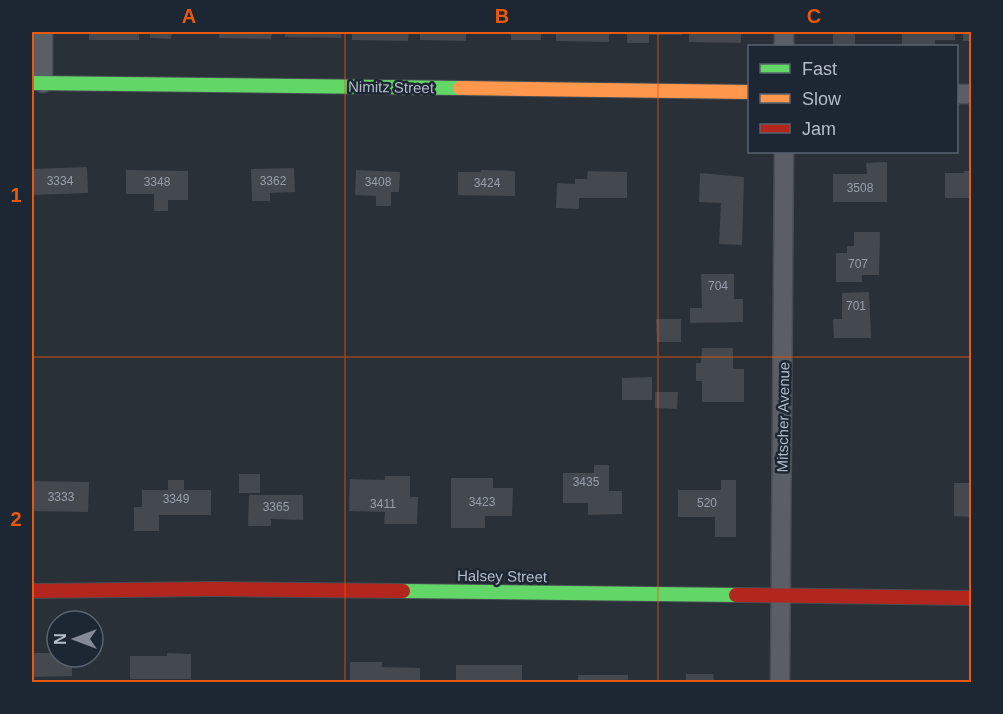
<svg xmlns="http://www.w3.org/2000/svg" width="1003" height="714" font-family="Helvetica,sans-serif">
<rect width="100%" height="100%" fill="#2a3038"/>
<path fill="#444950" d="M89 32H139V40H89Z
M150 32H172L171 39 150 38Z
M219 32H272L271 39 219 38Z
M285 32H342L341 38 285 37Z
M352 32H409L408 41 352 40Z
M420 32H466V41L420 40Z
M511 32H541V40H511Z
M556 32H609V42L556 41Z
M627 32H682V35H649V43H627Z
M689 32H741V43L689 42Z
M833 32H855V46L833 45Z
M902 32H955V40H935V45H902Z
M963 32H972V41H963Z
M887 162V202H833V174H867L866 163Z
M87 167 88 193 32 195V169Z
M294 168 295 192 270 193V201H252L251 169Z
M126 170 188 171V200H168V211H154V194H126Z
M356 170 400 172 399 192H391V206H376V196L355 195Z
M481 170 515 171V196L458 195V172H481Z
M588 171 627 172V198H579V209L556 208 557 183 575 184V179H587Z
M964 171H972V198H945V173H964Z
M700 173 744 177 742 245 719 244 721 203 699 202Z
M854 232H880L879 275H862V282H836V253H847V246H854Z
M701 274H734V299H743V322L690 323V308H702Z
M869 292 871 338H834L833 319H842V293Z
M656 319H681V342H657Z
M702 348H733V369H744V402H702V381H696V363H701Z
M652 377V400H622V378Z
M655 392H678L677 409 655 408Z
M594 465H609V491H622V514L588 515V503H563V473H594Z
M239 474H260V493H239Z
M385 476H410V497H418L417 524H384L385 512 349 511 350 479 385 480Z
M451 478H493V488H513L512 516H485V528H451Z
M168 480H184V490H211V515H159V531H134V507H142V490H168Z
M721 480H736V537H715V517H678V490H721Z
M33 481 89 482 88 512 32 511Z
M954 483H972V517L954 516Z
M249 495H303V520L271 519V526H248Z
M32 653H57V657H72V676L32 677Z
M167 653 191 654V679H130V656H167Z
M350 662H382V667L420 668V682H350Z
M456 665H522V682H456Z
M686 674H713L714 682H686Z
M578 675H628V682H569L568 680H578Z"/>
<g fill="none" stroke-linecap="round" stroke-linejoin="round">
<defs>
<path id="street" d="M784 46V32
M43 83V32
M956 94H972
M780 682 784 152"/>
<path id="fast" d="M32 83 460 88
M403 591 736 595"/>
<path id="slow" d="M460 88 750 92"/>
<path id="jam" d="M32 591 215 589 403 591
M736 595 972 598"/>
</defs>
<use href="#street" stroke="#484c53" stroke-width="21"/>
<use href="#fast" stroke="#484c53" stroke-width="16"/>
<use href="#slow" stroke="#484c53" stroke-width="16"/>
<use href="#jam" stroke="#484c53" stroke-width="16"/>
<use href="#street" stroke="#5a5e66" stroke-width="18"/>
<use href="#fast" stroke="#63d668" stroke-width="14"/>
<use href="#slow" stroke="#ff974d" stroke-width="14"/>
<use href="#jam" stroke="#b3261e" stroke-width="14"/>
</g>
<path fill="none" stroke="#e8590c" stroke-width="1.5" stroke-opacity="0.55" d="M345 32V682M658 32V682M32 357H972"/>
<g text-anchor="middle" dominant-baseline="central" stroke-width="5" stroke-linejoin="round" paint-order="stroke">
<g font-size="12" fill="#989fab">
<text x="60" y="181">3334</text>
<text x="273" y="181">3362</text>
<text x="157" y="182">3348</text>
<text x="378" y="182">3408</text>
<text x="487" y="183">3424</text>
<text x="860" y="188">3508</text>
<text x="858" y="264">707</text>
<text x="718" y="286">704</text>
<text x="856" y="306">701</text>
<text x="586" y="482">3435</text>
<text x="61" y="497">3333</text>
<text x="176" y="499">3349</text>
<text x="482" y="502">3423</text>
<text x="707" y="503">520</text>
<text x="383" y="504">3411</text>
<text x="276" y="507">3365</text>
</g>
<g font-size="15" fill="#b4bcc9" stroke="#1d2633">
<text transform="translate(391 87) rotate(1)">Nimitz Street</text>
<text transform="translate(783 417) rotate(-89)">Mitscher Avenue</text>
<text transform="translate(502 576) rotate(1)">Halsey Street</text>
</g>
</g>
<rect width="1003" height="714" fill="none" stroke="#1d2633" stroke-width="66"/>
<rect x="748" y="45" width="210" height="108" fill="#1d2633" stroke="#59626f" stroke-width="1.5"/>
<rect x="760" y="64" width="30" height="9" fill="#63d668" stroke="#59626f" stroke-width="1.5"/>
<text x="802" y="75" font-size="18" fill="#b4bcc9">Fast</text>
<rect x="760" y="94" width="30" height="9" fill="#ff974d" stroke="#59626f" stroke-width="1.5"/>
<text x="802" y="105" font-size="18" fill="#b4bcc9">Slow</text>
<rect x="760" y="124" width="30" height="9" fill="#b3261e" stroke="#59626f" stroke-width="1.5"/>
<text x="802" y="135" font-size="18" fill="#b4bcc9">Jam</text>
<g transform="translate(75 639) rotate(270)"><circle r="28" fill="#1d2633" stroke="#59626f" stroke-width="1.5"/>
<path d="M0-4.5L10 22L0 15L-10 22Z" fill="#848b96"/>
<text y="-9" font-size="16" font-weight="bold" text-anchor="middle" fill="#b4bcc9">N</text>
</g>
<rect x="33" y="33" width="937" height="648" fill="none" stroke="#e8590c" stroke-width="2"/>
<g font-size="20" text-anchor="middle" font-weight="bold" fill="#e8590c">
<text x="189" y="23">A</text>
<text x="502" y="23">B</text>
<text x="814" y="23">C</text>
<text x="16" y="202">1</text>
<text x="16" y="526">2</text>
</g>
</svg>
